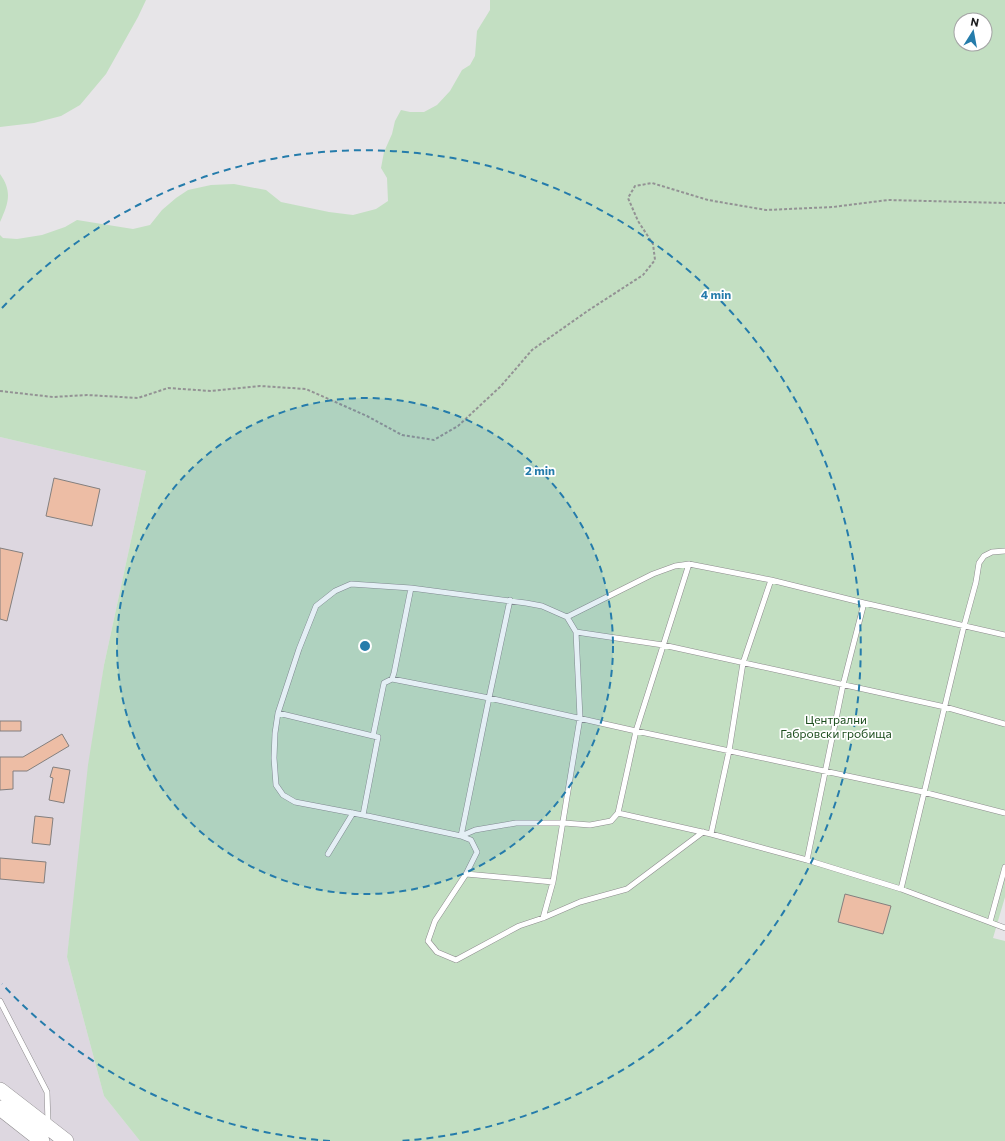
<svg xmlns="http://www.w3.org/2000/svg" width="1005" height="1141" font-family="Commissioner,sans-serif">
<rect width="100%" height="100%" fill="#e7e5e8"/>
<path fill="#ddd7e0" d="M0 437 146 471 104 665 67 957 104 1096 140 1141H0Z"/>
<path fill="#c3dfc2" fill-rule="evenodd" d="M0 0H146L138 17 106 74 80 105 61 116 34 123 0 127Z
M490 0H1005V897L993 938 1005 941V1141H140L104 1096 67 957 88 765 104 665 146 471 0 437V235L3 238 17 239 42 235 65 227 77 220 133 229 150 225 162 210 176 198 188 190 211 185 234 184 266 190 281 202 329 212 353 215 376 209 388 201 387 178 381 168 384 152 392 134 395 121 401 110 410 112H424L437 105 450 91 462 70 470 65 475 56 477 31 490 10ZM961 20H985V44H961Z
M0 174C13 192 8 204 0 222Z"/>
<path fill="#edbda5" stroke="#837f7e" d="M54 478 100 489 92 526 46 516Z
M0 548 23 553 7 621 0 619Z
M0 721H21V731H0Z
M62 734 69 746 27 771H13V789L0 790V757H23Z
M53 767 70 770 64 803 49 800 53 778 50 777Z
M35 816 53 818 50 845 32 843Z
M0 858 46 862 44 883 0 879Z
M845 894 891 906 883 934 838 922Z"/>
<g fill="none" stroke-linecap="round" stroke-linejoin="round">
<defs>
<path id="service" d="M411 588 351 584 335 591 316 606 299 649 278 713 275 733 274 758 276 785 283 795 295 802 363 815 461 836 475 830 516 823H564L590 825 611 821 618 813 711 834 807 860 901 889 1005 928
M510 600 489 698 461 836 471 840 477 852 466 874 435 921 428 941 437 952 456 960 519 926 543 918 580 902 627 889 703 832
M567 617 653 574 675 566 689 564 771 580 864 603 1005 635
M576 632 663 645 945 707 1005 724
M392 679 489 698 636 731 923 792 1005 813
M278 713 373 736
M618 813 636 731 689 564
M363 815 378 737 373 736 384 683 392 679 394 673 411 588 526 603 542 606 567 617 576 632 580 718 553 882 543 918
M711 834 729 751 743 663 771 580
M328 854 353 813
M807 860 843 685 864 603
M466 874 553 882
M901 889 964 626 976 582 979 563 984 556 992 552 1005 551
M990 922 1005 867
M0 1001 47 1092 48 1123"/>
<path id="secondary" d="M0 1090 66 1141
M0 1108 42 1141"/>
</defs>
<use href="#service" stroke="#8d8b8d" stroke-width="6"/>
<use href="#secondary" stroke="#8d8b8d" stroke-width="16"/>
<path stroke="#939294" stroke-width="2" stroke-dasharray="3 2" stroke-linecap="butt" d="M0 391 53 397 87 395 138 398 168 388 211 391 260 386 306 389 367 416 402 435 434 440 458 426 501 386 532 350 589 310 643 275 655 260 653 244 638 221 628 198 635 186 652 183 708 200 766 210 833 207 888 200 1005 203"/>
<use href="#service" stroke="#fff" stroke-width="5"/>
<use href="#secondary" stroke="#fff" stroke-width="15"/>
</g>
<circle cx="365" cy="646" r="248" fill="#257cab" fill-opacity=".12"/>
<g fill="none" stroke="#257cab" stroke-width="2" stroke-dasharray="7 5">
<circle cx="365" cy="646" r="248"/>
<path d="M330 1141A496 496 0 0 1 2 984M2 308A496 496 0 1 1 400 1141"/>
</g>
<g text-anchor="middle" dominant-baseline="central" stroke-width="3.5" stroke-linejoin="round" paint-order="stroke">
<g font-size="12" fill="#1c4d1d" stroke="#fff">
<text x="836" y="719">Централни<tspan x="836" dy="14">Габровски гробища</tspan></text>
</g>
</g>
<circle cx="365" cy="646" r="6" fill="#257cab" stroke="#fff" stroke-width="2"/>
<g font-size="12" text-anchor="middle" font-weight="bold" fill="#257cab" stroke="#fff" stroke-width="3.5" stroke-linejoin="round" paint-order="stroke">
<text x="716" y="299">4 min</text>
<text x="540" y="475">2 min</text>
</g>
<g transform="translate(973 32) rotate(11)"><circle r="19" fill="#ffffff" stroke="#a4a4a5"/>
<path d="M0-3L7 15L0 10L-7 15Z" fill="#257cab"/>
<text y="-6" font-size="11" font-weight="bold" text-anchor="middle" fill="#1c1c1d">N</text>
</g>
</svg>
